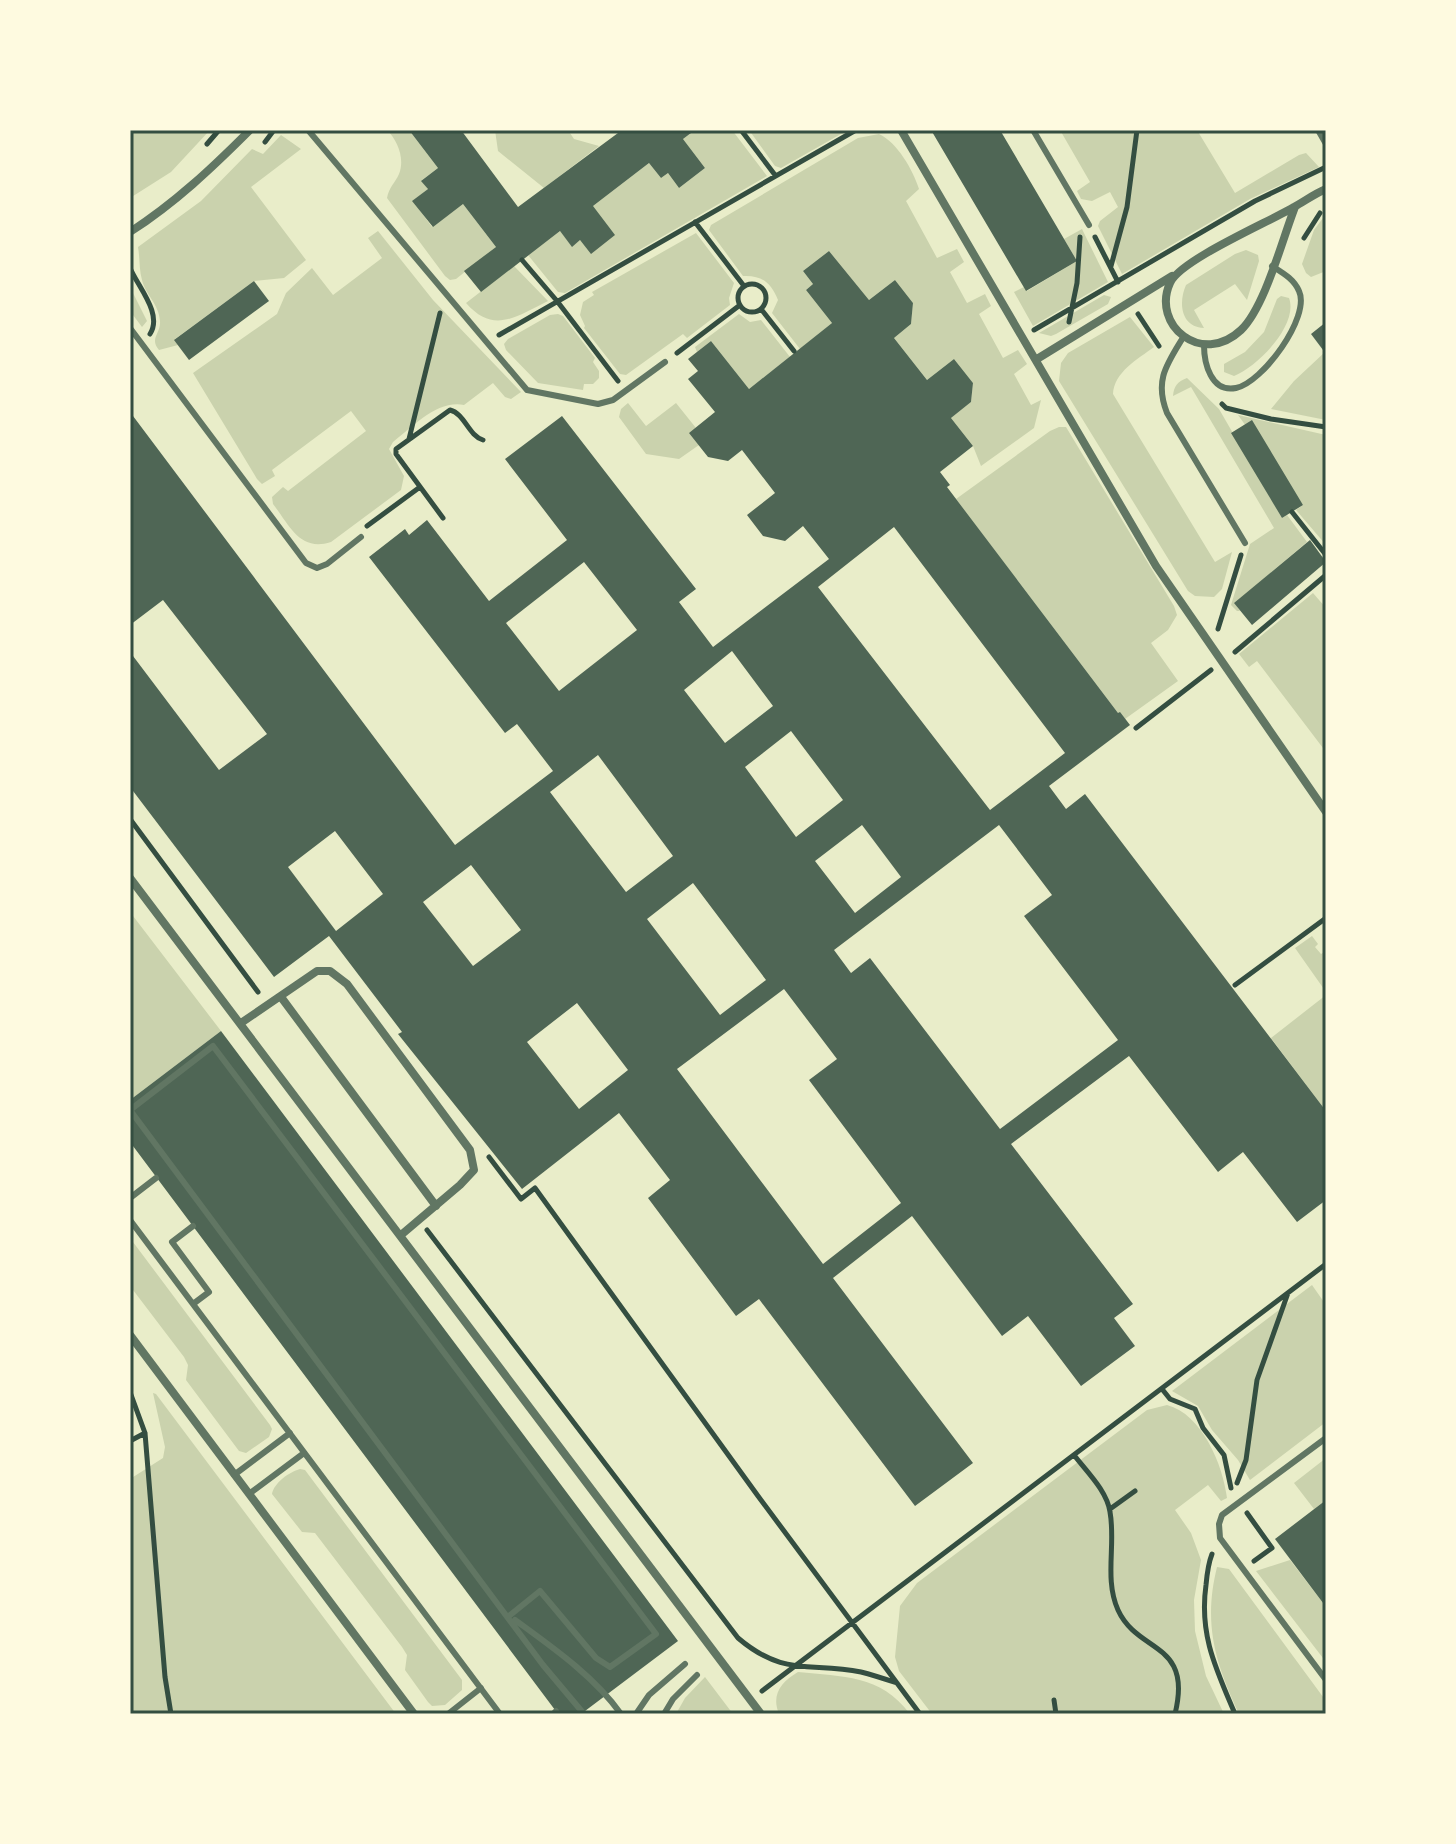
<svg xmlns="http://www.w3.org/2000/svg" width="1456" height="1844" font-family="Barlow,sans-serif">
<rect width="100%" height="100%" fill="#e9edc9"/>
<path fill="#cad2ad" d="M130 130H210L171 172 130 198Z
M387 130H409L438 168 422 180 428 189 413 201 432 227 463 204 496 247 456 279 450 280 445 276 387 198C389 187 395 183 399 174 405 159 398 141 387 130Z
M495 130H568L574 139 599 146 544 188 498 151Z
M688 130H732L767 176 565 293 558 292 528 255 560 231 572 246 580 240 591 253 593 206 649 163 661 178 668 173 679 188 705 168 683 139 690 134Z
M749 130H848L781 168 775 166Z
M1060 130H1197L1235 193 1299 155 1306 153 1319 167 1250 199 1122 274 1098 226 1100 221 1118 207 1110 192 1092 201 1081 199 1077 191 1090 182Z
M879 134C897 142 913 170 919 189L906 201 937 258 957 249 964 262 950 272 967 303 985 294 991 306 979 314 1003 358 1018 350 1027 364 1014 374 1031 405 1041 400 1034 428 981 466 973 446 951 418 971 402 973 383 954 359 927 380 894 338 911 324 913 303 895 280 869 300 829 251 803 271 813 284 806 290 832 323 800 349 772 313 778 300C771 283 762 275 743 276L709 230 711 225 858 138Z
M281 135 301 149 251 187 306 260 284 278 254 281 175 339 178 345 159 350C149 338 161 334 160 321 159 304 145 294 142 280 139 270 140 258 138 247L201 201 252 149 263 154Z
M1326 214V271L1311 277 1306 273 1302 264 1314 230Z
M1082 229 1108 282 1033 326 1014 292 1024 287 1027 291 1077 261 1064 239Z
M378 231 433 300 521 392 511 399 505 397 493 383 464 405C437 400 414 426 393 442L389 449 404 476 401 490 331 542C300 552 290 526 273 504L272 497 283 487 288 491 366 431 351 411 272 470 275 476 262 484 257 479 193 373 277 314 286 293 312 268 333 295 382 258 368 238Z
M696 233 734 283 729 298 730 305 687 338 683 334 626 375 620 374 584 328 585 326 580 315 583 302 594 295 592 292Z
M1246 250 1258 255 1259 261 1247 300 1235 284 1194 310 1204 328C1181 327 1178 303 1186 285L1235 254Z
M514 266 548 301C517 316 494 335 466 303Z
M130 287 147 321 142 327 130 311Z
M1104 295 1111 297 1108 304 1056 334 1051 336 1039 333Z
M1281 296 1289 298C1299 325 1257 367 1234 376L1224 372V364L1245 352 1264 332 1277 299Z
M558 314 563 316 595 358 593 362 599 371V378L593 384H584L583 390 538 383 506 350 504 344 508 339 550 315Z
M739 314 750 322 761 320 790 357 749 389 711 341 697 352 695 347Z
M1130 317 1154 347C1138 359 1114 372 1113 394L1215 562 1232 552 1222 589 1214 597 1195 596 1188 591 1059 381 1061 363 1068 353Z
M1325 352 1326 420 1271 409 1294 381Z
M1187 378 1219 409 1282 518 1287 515 1307 542 1235 603 1240 611H1237L1231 605 1250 544 1274 528 1191 387 1173 396C1174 386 1177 382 1187 378Z
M628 403 646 426 676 403 696 428 699 445 679 459 646 454 619 417 621 409Z
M1238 415 1326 435V545L1296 510 1303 505Z
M1059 427H1066L1174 606 1177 615 1168 630 1151 643 1178 681 1125 719 1118 713 956 499 1050 431Z
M1313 593 1326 608V752L1257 661 1249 667 1239 654Z
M130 912 221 1031 130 1100Z
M1312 936 1318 944 1315 947 1321 954 1326 951V992L1295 948Z
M1326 995V1111L1271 1038Z
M130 1238 270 1425 272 1429 269 1437 246 1453 239 1451 186 1380 188 1365 184 1357 130 1286Z
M1312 1285 1326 1305V1422L1250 1480 1238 1460 1212 1430 1198 1406 1172 1391Z
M153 1393 156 1394 396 1714H130V1479L163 1458 165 1447Z
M1167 1405C1202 1414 1223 1465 1227 1498L1221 1501 1208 1485 1175 1510 1191 1533 1201 1560 1194 1600 1195 1631 1206 1676 1224 1714H932L899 1671 895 1657 900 1606 917 1583 1147 1410Z
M1326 1458V1500L1314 1509 1294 1483Z
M300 1469 305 1470 462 1680V1690L445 1705 432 1706 428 1702 405 1670 407 1655 402 1647 315 1533 302 1532 272 1494C274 1483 289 1472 300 1469Z
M1290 1560 1326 1607V1662L1256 1571Z
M1217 1567 1229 1569 1326 1701V1714H1239C1215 1662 1203 1624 1217 1567Z
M798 1672C843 1677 880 1674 910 1714H779C771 1695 781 1682 798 1672Z
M705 1677 733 1714H676L685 1698Z"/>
<path fill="#4f6655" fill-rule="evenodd" d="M409 130H461L518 207 618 133 616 130H688L691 133 683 139 705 168 679 188 668 173 661 178 649 163 593 206 615 235 591 254 580 240 572 247 560 231 481 292 464 271 496 247 463 204 433 227 412 201 428 189 421 181 438 168Z
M931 130H1000L1077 261 1026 291Z
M829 251 869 300 895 280 913 303 911 324 894 338 927 380 954 359 973 383 971 402 951 418 973 446 940 472 950 485 947 487 1118 713 1120 712 1130 725 1049 786 1066 809 1085 794 1326 1111V1200L1297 1222 1243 1152 1218 1172 1129 1056 1011 1144 1133 1304 1114 1318 1135 1346 1081 1386 1028 1316 1002 1336 912 1216 833 1278 973 1463 915 1506 759 1299 736 1316 648 1198 670 1180 619 1113 522 1189 398 1034 402 1032 329 936 274 977 130 787V652L219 770 267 734 163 600 130 625V412L455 845 553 771 517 724 505 733 369 557 405 529 409 535 427 520 489 601 567 540 505 459 562 416 696 589 679 602 713 647 829 559 803 526 785 541 763 536 747 515 775 493 742 450 728 461 708 457 689 433 715 412 688 379 698 371 688 359 711 341 749 389 832 323 806 290 813 284 803 271ZM894 527 1065 753 990 810 818 587ZM584 562 637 630 559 691 506 623ZM732 651 773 706 725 743 684 690ZM791 731 843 800 796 837 745 767ZM598 755 673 856 626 892 550 792ZM862 825 901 877 855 913 815 861ZM999 825 1052 895 1024 916 1118 1040 1000 1129 870 958 851 973 834 950ZM335 831 383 894 336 931 288 867ZM471 865 521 930 473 966 423 902ZM693 883 766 980 720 1015 647 919ZM784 989 837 1059 809 1080 901 1203 823 1264 677 1069ZM577 1003 628 1070 579 1109 527 1042Z
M254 281 269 301 189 360 174 340Z
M1326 322V354L1311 334Z
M1252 420 1303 505 1282 518 1231 433Z
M1310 540 1326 562 1252 625 1234 603Z
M221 1031 678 1641 581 1714H558L130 1142V1100Z
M1326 1500V1607L1275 1539Z"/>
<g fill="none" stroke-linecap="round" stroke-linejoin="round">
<path stroke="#344e41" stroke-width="5" d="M741 130 775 175
M265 142 274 130
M207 144 219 130
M695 222 744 286
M1095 237 1118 282
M1304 238 1320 213
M522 260 557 301 618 381
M1111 266 1127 207 1137 130
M130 268C138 287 163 314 150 334
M738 298a14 14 0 1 1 28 0a14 14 0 1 1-28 0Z
M761 309 794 351
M1138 314 1159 346
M1069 322 1077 283 1080 237
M1034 330 1255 201 1326 167
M499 335 856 130
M677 353 740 305
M1222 404 1226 408 1271 419 1326 427
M409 439 440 313
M1292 512 1326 555
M443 518 396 454V449L450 410C465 414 468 435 483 440
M367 526 420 487
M1218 629 1241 555
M1235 652 1326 575
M1136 728 1211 670
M130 819 258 992
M1235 985 1326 918
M489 1157 521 1199 535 1188 758 1496 920 1714
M427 1230 738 1638C784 1677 809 1662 861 1672 873 1675 885 1679 897 1683
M1162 1389 1170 1399 1195 1409 1203 1428 1224 1455 1231 1488
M130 1392 145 1433 165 1677 171 1714
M130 1441 145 1433
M1074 1455C1087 1472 1107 1491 1110 1512 1116 1544 1104 1579 1118 1610 1138 1654 1193 1641 1175 1714
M1237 1483 1246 1460 1257 1380 1288 1293
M1110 1509 1135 1491
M1247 1513 1272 1548 1254 1561
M1212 1554C1208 1564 1207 1574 1206 1585 1199 1635 1216 1669 1235 1714
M762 1691 1326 1264
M1054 1700 1056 1714"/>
<path stroke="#617663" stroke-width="6" d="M308 130 527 390 598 404 613 400 665 362
M1033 130 1089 225
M1318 130 1326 144
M130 328 306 563 317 568 327 564 361 537
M1184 336C1167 364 1154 380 1167 413L1245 543
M1204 345C1204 363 1211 393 1236 388 1262 383 1311 317 1299 291 1294 279 1283 273 1272 266
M130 1198 156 1178
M130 1220 500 1714
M193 1226 172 1242 209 1292 193 1304
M1326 1438 1222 1515 1219 1524 1220 1538 1326 1680
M234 1475 290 1433
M249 1494 304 1453
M509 1616 540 1591 596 1658 610 1667 656 1634 213 1046 130 1110 543 1665 584 1714
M515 1620C552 1647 594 1676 621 1714
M448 1714 481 1688
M553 1714 556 1711
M636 1714 649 1695 685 1664
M664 1714 673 1699 697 1675"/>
<path stroke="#617663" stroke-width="8" d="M901 130 1156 566 1326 812
M1295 207C1282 240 1265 307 1241 330 1202 367 1151 325 1170 283 1180 260 1269 222 1294 207 1305 201 1314 194 1326 189
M130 232C175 203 212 168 250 130
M1037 359 1172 276
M130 878 761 1714
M281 997 436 1206
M241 1023 317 971H330L347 984 470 1150 474 1170 460 1185 401 1235
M130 1335 414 1714"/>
</g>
<rect width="1456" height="1844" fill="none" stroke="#fefae0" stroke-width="264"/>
<rect x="132" y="132" width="1192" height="1580" fill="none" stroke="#344e41" stroke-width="3"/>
</svg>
